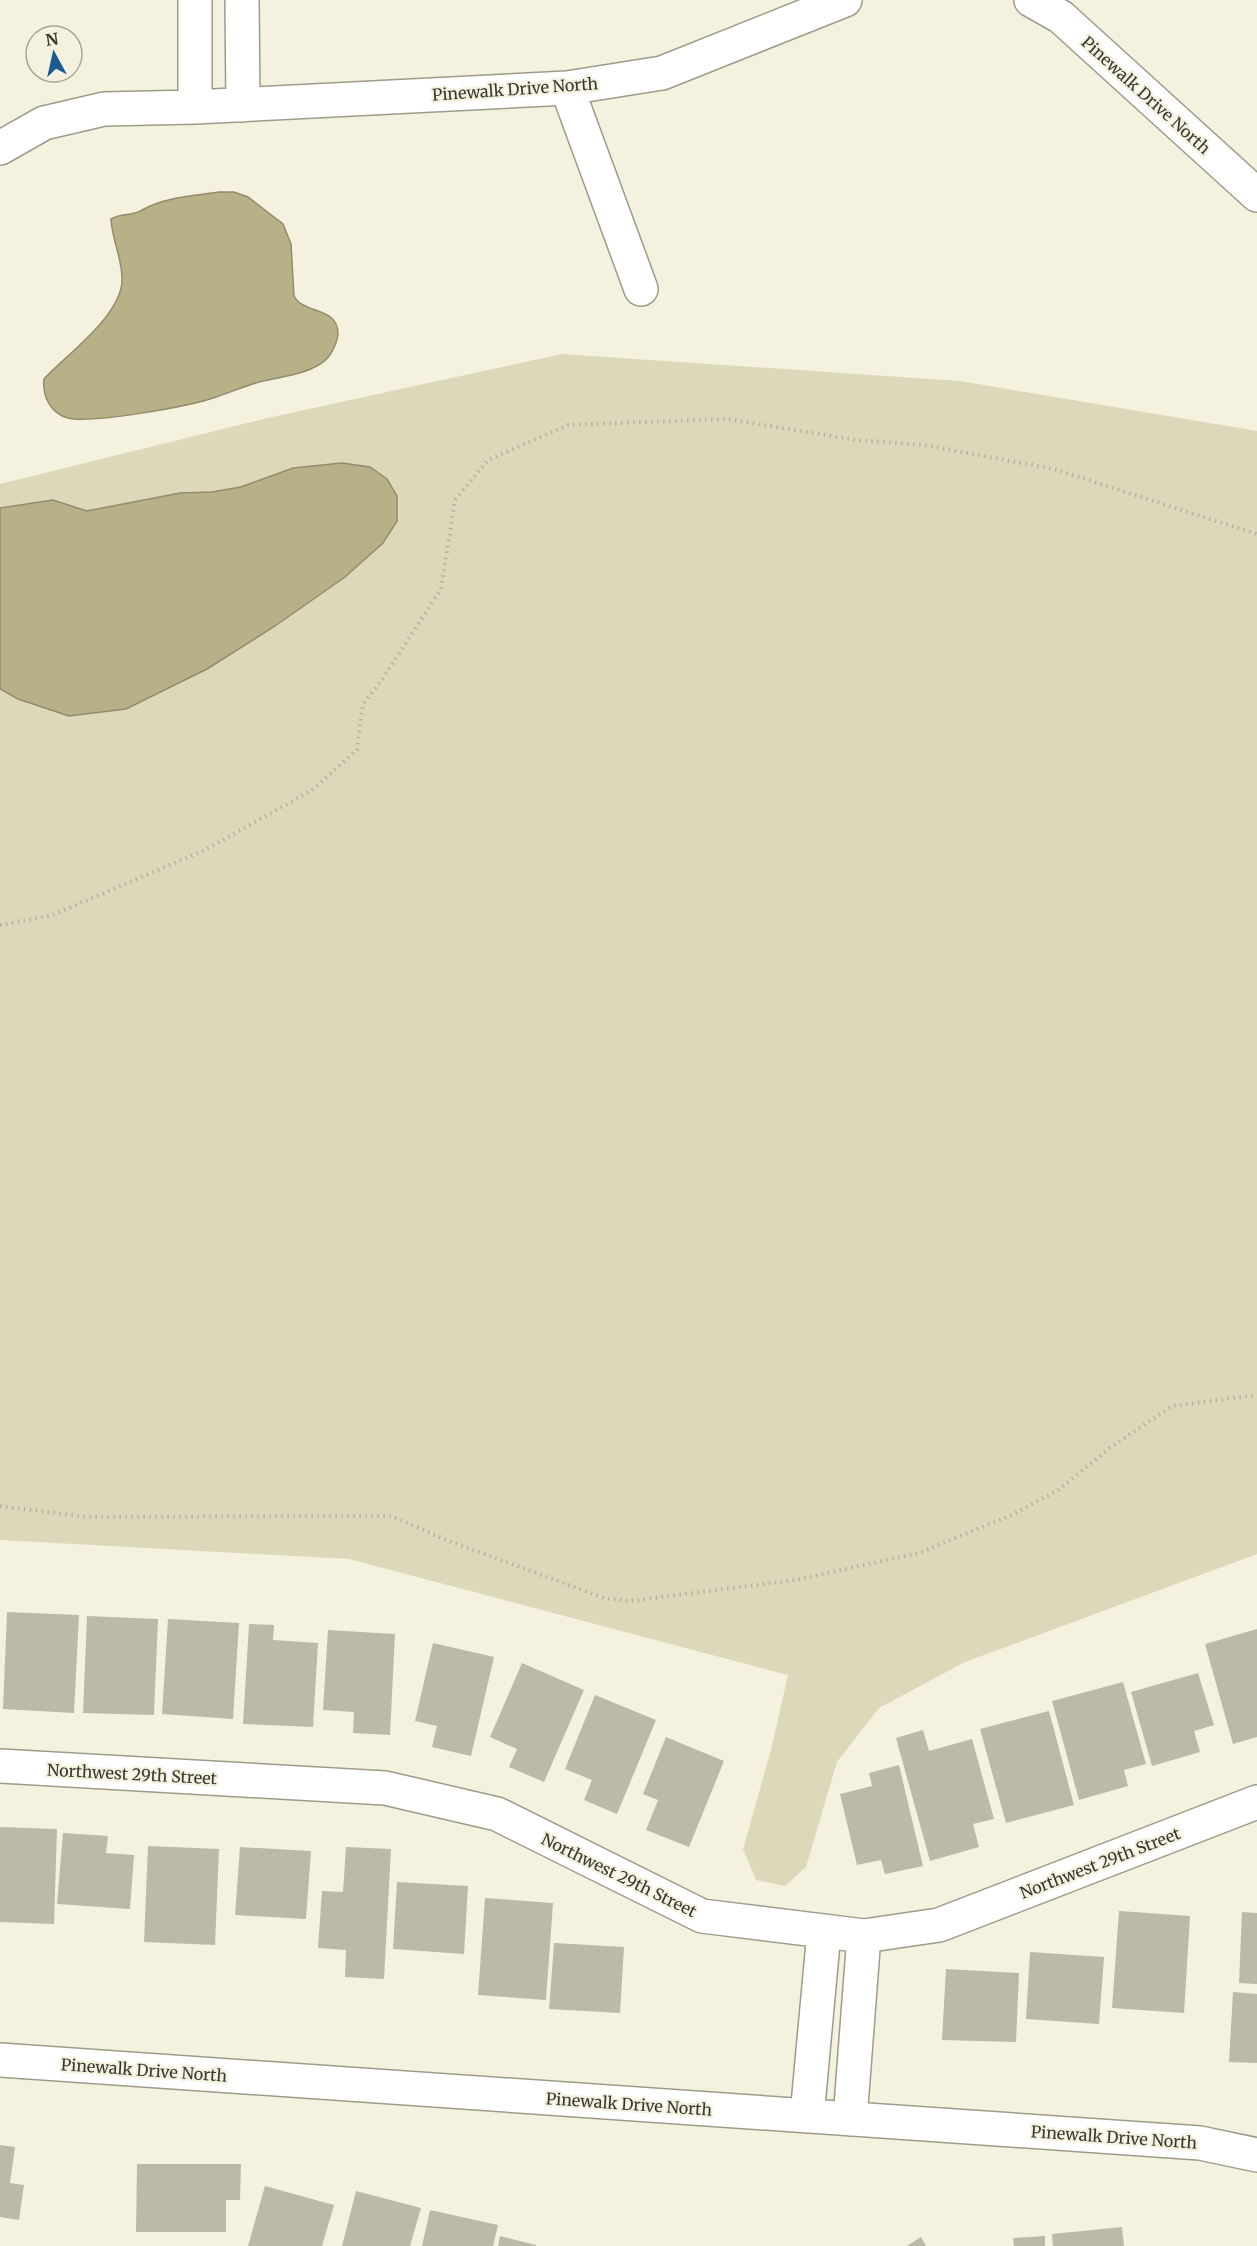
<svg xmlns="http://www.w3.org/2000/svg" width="1257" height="2246" font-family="Merriweather,serif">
<rect width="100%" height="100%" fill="#f4f1de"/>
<path fill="#ddd8ba" d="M562 354 960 381 1257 431V1554L965 1662 879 1708 837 1762 806 1867 785 1886 756 1880 743 1849 771 1750 788 1675 349 1559 0 1540V484L263 419Z"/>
<path fill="#b8b187" stroke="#918c6d" stroke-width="1.5" d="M219 192H234L248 197 283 224 291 244 294 296C304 315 338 306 338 334 337 344 330 359 320 364 303 375 279 377 259 382 245 386 231 392 216 397 191 406 92 424 68 418 51 414 42 396 44 379 66 355 124 314 122 278 122 258 112 240 111 219 121 213 133 216 142 210 165 197 193 196 219 192Z
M342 463 370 467 387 479 397 496V521L383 543 345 577 275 626 207 669 126 709 69 716 18 699 0 689V508L53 500 87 511 180 493 212 492 241 487 293 468Z"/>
<path fill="#bcb9a7" d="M7 1612 79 1615 74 1713 3 1709Z
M87 1616 158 1619 154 1715 83 1713Z
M168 1619 239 1623 233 1719 162 1714Z
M249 1624 274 1625 273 1640 318 1643 313 1727 243 1724Z
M1257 1629V1737L1233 1744 1205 1644Z
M328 1630 395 1634 390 1735 353 1733 354 1712 323 1710Z
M433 1643 494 1657 471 1756 432 1747 437 1726 415 1721Z
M522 1663 584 1690 544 1782 509 1767 517 1749 490 1737Z
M1198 1673 1214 1725 1194 1731 1200 1752 1152 1766 1131 1692Z
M1123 1682 1146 1764 1124 1770 1128 1786 1079 1800 1052 1701Z
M595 1695 656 1720 617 1814 584 1800 592 1780 565 1769Z
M1049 1711 1074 1805 1006 1823 980 1729Z
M923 1730 929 1751 972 1739 994 1819 973 1824 979 1847 930 1861 896 1738Z
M666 1737 724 1761 689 1847 646 1830 658 1800 643 1794Z
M899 1765 923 1866 885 1874 881 1860 857 1865 840 1794 872 1786 869 1773Z
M0 1827 57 1829 54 1924 0 1922Z
M63 1833 108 1836 106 1853 134 1855 130 1909 57 1904Z
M148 1846 219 1849 215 1945 144 1942Z
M240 1847 311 1851 306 1919 235 1915Z
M346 1847 391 1849 384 1979 345 1977 346 1950 318 1948 322 1891 343 1892Z
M397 1882 468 1886 464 1954 393 1949Z
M485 1898 553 1903 546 2000 478 1995Z
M1119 1911 1190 1916 1184 2013 1112 2008Z
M1242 1912 1257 1913V1984L1239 1983Z
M554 1943 624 1947 620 2013 549 2009Z
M1030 1952 1104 1957 1099 2024 1026 2019Z
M946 1969 1019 1973 1016 2042 942 2040Z
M1233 1992 1257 1994V2063L1229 2062Z
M0 2145 15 2147 10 2183 24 2185 19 2220 0 2217Z
M137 2164H241L240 2200H226V2232H136Z
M265 2186 334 2205 322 2246H248Z
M356 2191 421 2208 410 2246H342Z
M430 2210 498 2225 493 2246H422Z
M1122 2227 1124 2246H1053L1052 2234Z
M500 2236 536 2245V2246H498Z
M1045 2236V2246H1014L1013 2238Z
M921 2237 926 2246H907Z"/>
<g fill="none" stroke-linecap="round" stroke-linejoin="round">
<defs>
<path id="minor" d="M242 0 243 105
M1031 0 1061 17 1257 195
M567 88 641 289
M195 107V0
M0 148 44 123 104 109 195 107 567 88 662 73 845 0
M0 1766 385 1788 497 1814 702 1916 864 1936 939 1925 1257 1802
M0 2060 1200 2143 1257 2155
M807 2116 824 1932
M850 2119 864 1936"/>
</defs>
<use href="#minor" stroke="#9e9b8a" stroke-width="36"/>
<path stroke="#b6b3a4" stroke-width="4" stroke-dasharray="1.5 4.5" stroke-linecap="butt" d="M0 925 50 916 205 850 312 790 357 750 363 704 381 681 441 589 455 500 488 460 568 425 727 419 856 440 924 445 1054 469 1257 534
M0 1506 87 1517 391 1516 449 1541 604 1598 630 1601 795 1580 919 1553 1014 1514 1058 1490 1111 1447 1172 1406 1257 1395"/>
<use href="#minor" stroke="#fff" stroke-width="33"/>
</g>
<g text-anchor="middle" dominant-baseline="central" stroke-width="4.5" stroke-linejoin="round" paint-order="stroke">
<g font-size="16" fill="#37362f" stroke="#f4f1de">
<text transform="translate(515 89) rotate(-4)">Pinewalk Drive North</text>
<text transform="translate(1146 95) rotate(42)">Pinewalk Drive North</text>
<text transform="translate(132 1774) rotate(3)">Northwest 29th Street</text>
<text transform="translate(1100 1863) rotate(-21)">Northwest 29th Street</text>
<text transform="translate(619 1875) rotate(26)">Northwest 29th Street</text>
<text transform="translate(144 2070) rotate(4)">Pinewalk Drive North</text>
<text transform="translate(629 2104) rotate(4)">Pinewalk Drive North</text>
<text transform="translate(1114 2137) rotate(4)">Pinewalk Drive North</text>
</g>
</g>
<g transform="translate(54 54) rotate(352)"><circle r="28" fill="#f4f1de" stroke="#a8a698" stroke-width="1.5"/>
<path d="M0-4.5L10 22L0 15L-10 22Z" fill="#1b5a90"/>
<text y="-9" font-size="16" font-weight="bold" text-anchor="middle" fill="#37362f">N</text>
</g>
</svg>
